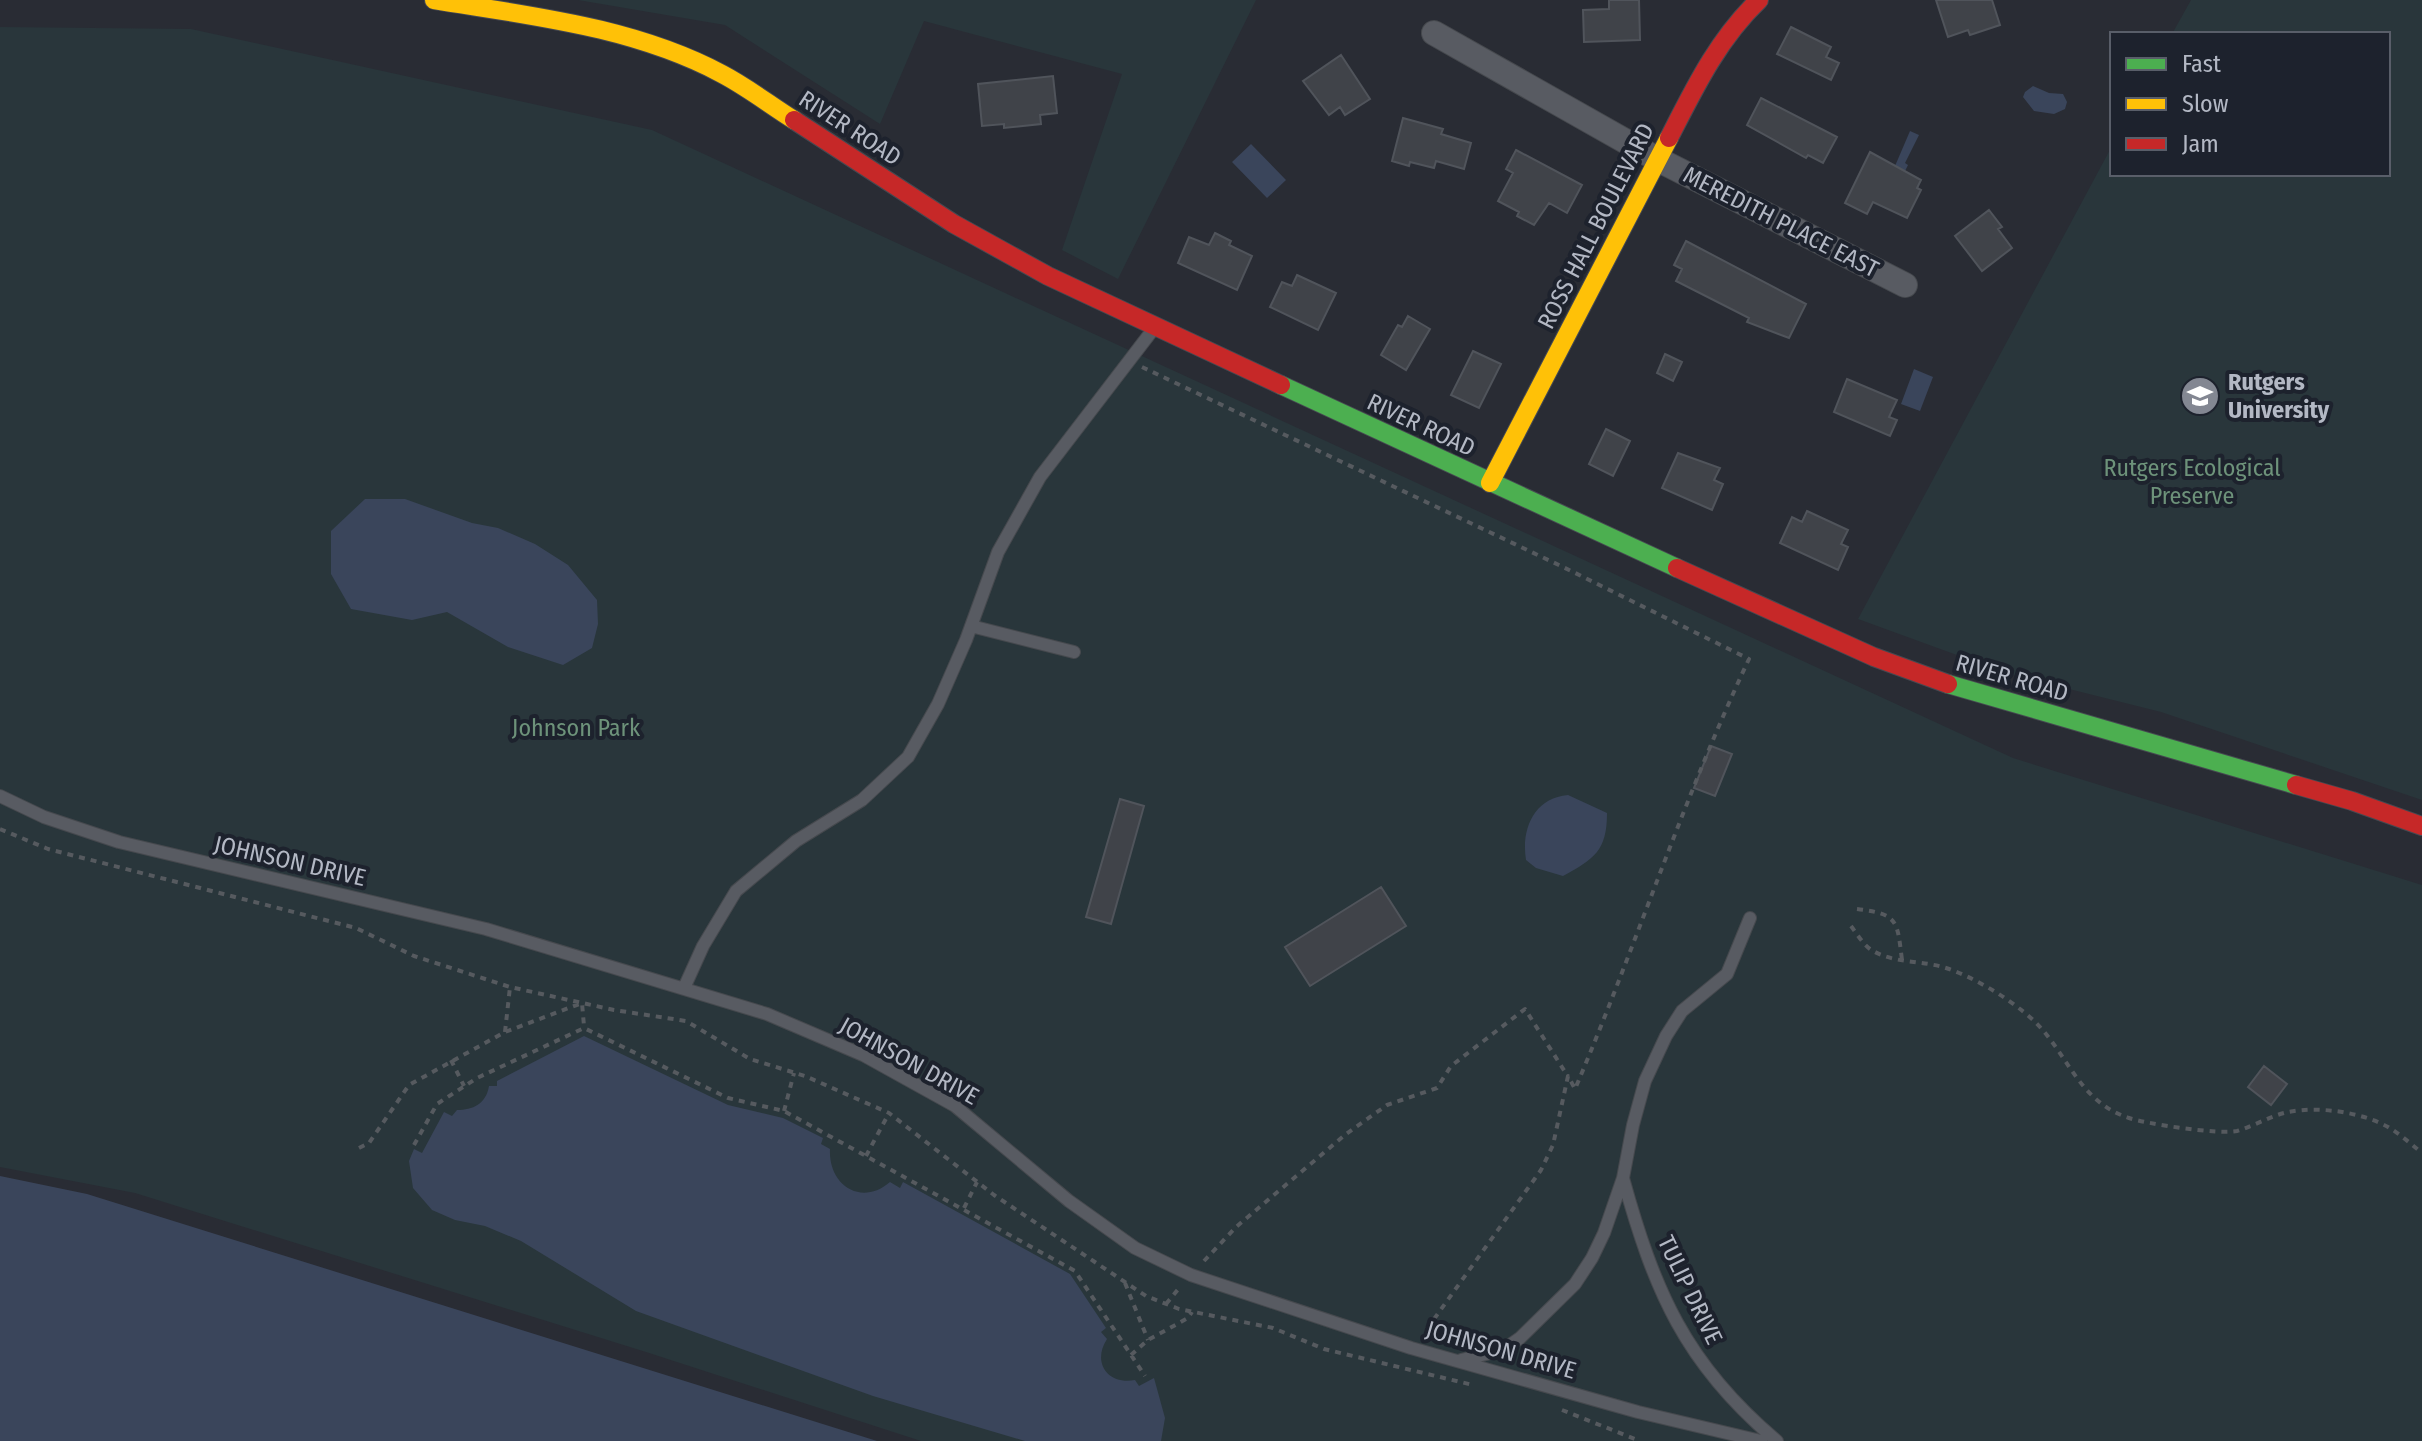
<svg xmlns="http://www.w3.org/2000/svg" width="2422" height="1441" font-family="'Fira Sans Condensed',sans-serif">
<rect width="100%" height="100%" fill="#292c34"/>
<path fill="#29363b" d="M578 0H1256L1118 279 1062 250 1122 74 924 21 880 124 725 25Z
M2191 0H2422V800L2161 712 2009 674 1858 619 2112 146V174H2388V34H2172Z
M0 27 191 29 652 130 2013 758 2422 885V1441H921L646 1352 135 1193 0 1167Z"/>
<path fill="#3a455b" d="M2033 86 2049 93 2063 94 2067 102 2065 109 2054 114 2034 111 2023 97 2025 92Z
M1910 131 1919 135 1905 163 1908 165 1905 171 1895 166Z
M1251 144 1286 180 1267 198 1232 162Z
M1914 369 1933 377 1920 411 1901 404Z
M365 499H405L472 523 498 528 535 544 568 565 597 600 598 624 592 648 563 665 508 647 447 612 412 620 351 609 331 574V531Z
M1568 795 1607 813C1607 851 1594 859 1563 876L1536 868 1526 860C1521 829 1534 798 1568 795Z
M584 1036 728 1105 783 1118 823 1138 821 1144 830 1149C828 1185 861 1207 890 1182L900 1188 903 1182 1070 1274 1106 1328 1101 1332 1107 1339C1092 1362 1107 1385 1135 1380L1139 1386 1154 1378 1165 1418 1161 1441H1025L873 1396 636 1311 521 1241 485 1226 455 1220 432 1210 413 1188 409 1161 414 1149 422 1153 444 1112 452 1116 457 1110C473 1110 486 1104 489 1086H497V1081Z
M0 1176 87 1194 877 1441H0Z"/>
<path fill="#404349" stroke="#50545b" stroke-width="2" d="M1609 0H1639L1640 40 1584 42 1583 10 1609 9Z
M1936 0H1992L2000 25 1970 35 1968 30 1948 37Z
M1791 27 1831 47 1826 57 1839 63 1831 80 1777 54Z
M1341 55 1370 99 1345 115 1340 107 1329 115 1303 81Z
M1053 76 1057 113 1040 115 1041 124 1004 128V124L982 126 978 84Z
M1761 98 1837 137 1823 163 1808 155 1806 158 1747 125Z
M1403 118 1443 129 1441 134 1471 143 1464 169 1436 161 1434 168 1410 162 1409 166 1392 161Z
M1516 150 1582 185 1567 213 1549 203 1534 225 1517 216 1519 212 1498 201 1513 173 1506 169Z
M1870 152 1921 180 1917 188 1921 190 1907 218 1873 202 1867 214 1845 203Z
M1989 210 2002 227 1998 229 2012 248 1982 271 1955 236Z
M1215 233 1231 241 1229 245 1252 256 1237 290 1178 263 1189 237 1209 245Z
M1686 241 1806 304 1789 338 1747 322 1749 318 1676 281 1682 269 1674 265Z
M1297 275 1336 293 1318 330 1270 307 1282 282 1292 286Z
M1408 316 1430 329 1406 370 1381 355 1398 325 1402 327Z
M1473 351 1501 364 1479 408 1451 395Z
M1665 354 1682 362 1673 381 1657 373Z
M1847 379 1897 400 1889 417 1897 420 1890 436 1834 412Z
M1606 429 1630 441 1613 476 1589 464Z
M1678 453 1720 468 1714 480 1723 484 1712 510 1662 488Z
M1807 511 1848 530 1841 544 1848 547 1838 570 1780 543 1792 517 1802 522Z
M1711 746 1732 754 1715 796 1694 788Z
M1120 799 1144 806 1111 924 1086 917Z
M1381 887 1406 926 1310 986 1285 947Z
M2264 1066 2287 1084 2271 1105 2248 1087Z"/>
<g fill="none" stroke-linecap="round" stroke-linejoin="round">
<defs>
<path id="lane" d="M971 626 1074 652
M0 796 44 817 119 842 486 929 767 1014 863 1055 955 1106 1069 1201 1135 1248 1191 1275 1411 1348 1638 1412 1761 1441
M684 988 703 946 736 891 796 841 862 800 908 757 938 704 966 640 998 552 1040 477 1155 327
M1623 1178C1654 1290 1685 1364 1777 1441
M1461 1360 1503 1350 1520 1338 1575 1284 1592 1258 1604 1233 1623 1178 1633 1125 1645 1081 1666 1036 1682 1011 1727 974 1750 918"/>
<path id="street" d="M1434 33 1657 159 1905 285"/>
<path id="fast" d="M1281 385 1677 568
M1948 684 2296 785"/>
<path id="slow" d="M434 0C531 16 634 27 722 74 747 87 770 105 794 120
M1490 483 1669 138"/>
<path id="jam" d="M794 120 954 224 1048 276 1281 385
M1669 138C1694 89 1718 39 1759 0
M1677 568 1874 657 1948 684
M2296 785 2352 801 2422 826"/>
</defs>
<use href="#lane" stroke="#46494e" stroke-width="14"/>
<use href="#street" stroke="#46494e" stroke-width="26"/>
<use href="#fast" stroke="#464951" stroke-width="20"/>
<use href="#slow" stroke="#464951" stroke-width="20"/>
<use href="#jam" stroke="#464951" stroke-width="20"/>
<path stroke="#565a5f" stroke-width="4" stroke-dasharray="6 6" stroke-linecap="butt" d="M1142 367 1563 567 1749 659C1683 799 1636 946 1575 1089L1568 1076 1553 1145 1541 1170 1424 1333
M0 829 48 849 356 928 414 956 510 987 614 1010 686 1021 750 1059 805 1076 889 1113 994 1195 1146 1296 1179 1309 1273 1328 1324 1349 1473 1385
M1857 909C1899 914 1897 921 1902 960
M1851 926C1857 934 1863 944 1870 949 1892 964 1922 960 1946 968 1973 977 2003 995 2025 1013 2067 1046 2074 1100 2129 1118 2147 1124 2220 1135 2237 1131 2254 1126 2270 1116 2288 1112 2319 1106 2361 1112 2388 1127 2400 1134 2411 1144 2422 1153
M505 1032 510 987
M451 1060 464 1086
M784 1111 794 1073
M414 1145 437 1104 477 1078 584 1028 728 1098 784 1111 1075 1271 1145 1376
M359 1148 369 1143 409 1085 505 1032 582 1003 584 1026
M866 1156 889 1113
M964 1208 977 1182
M1204 1261 1236 1227 1346 1134 1387 1105 1437 1088 1451 1066 1525 1009 1567 1075
M1125 1283 1148 1340
M1166 1304 1180 1287
M1131 1355 1148 1340 1188 1318 1192 1312
M1562 1410 1640 1441"/>
<use href="#lane" stroke="#585b62" stroke-width="12"/>
<use href="#street" stroke="#585b62" stroke-width="24"/>
<use href="#fast" stroke="#4caf50" stroke-width="18"/>
<use href="#slow" stroke="#ffc107" stroke-width="18"/>
<use href="#jam" stroke="#c62828" stroke-width="18"/>
</g>
<defs>
<symbol id="university-disc" viewBox="-11 -11 22 22"><circle r="9.5" fill="#838792" stroke="#1d222d"/><path d="M0-5L7-2L0 1L-7-2ZM-4 1L0 2.5L4 1V4Q0 6-4 4Z" fill="#fff"/></symbol>
</defs>
<g fill-rule="evenodd">
<use href="#university-disc" x="2178" y="374" width="44" height="44"/>
</g>
<g text-anchor="middle" dominant-baseline="central" stroke-width="8" stroke-linejoin="round" paint-order="stroke">
<g font-size="24" fill="#b3b8c4" stroke="#1d222d">
<text transform="translate(850 128) rotate(33)">RIVER ROAD</text>
<text transform="translate(1781 222) rotate(27)">MEREDITH PLACE EAST</text>
<text transform="translate(1596 226) rotate(-63)">ROSS HALL BOULEVARD</text>
<text transform="translate(1421 425) rotate(25)">RIVER ROAD</text>
<text transform="translate(2012 678) rotate(16)">RIVER ROAD</text>
<text transform="translate(290 861) rotate(13)">JOHNSON DRIVE</text>
<text transform="translate(909 1061) rotate(29)">JOHNSON DRIVE</text>
<text transform="translate(1690 1290) rotate(64)">TULIP DRIVE</text>
<text transform="translate(1501 1350) rotate(16)">JOHNSON DRIVE</text>
</g>
<g font-size="24" font-weight="bold" fill="#b3b8c4" stroke="#1d222d" text-anchor="start">
<text x="2228" y="382">Rutgers<tspan x="2228" dy="28">University</tspan></text>
</g>
<g font-size="24" fill="#6d927a" stroke="#1d222d">
<text x="2192" y="468">Rutgers Ecological<tspan x="2192" dy="28">Preserve</tspan></text>
<text x="576" y="728">Johnson Park</text>
</g>
</g>
<rect x="2110" y="32" width="280" height="144" fill="#1d222d" stroke="#595e69" stroke-width="2"/>
<rect x="2126" y="58" width="40" height="12" fill="#4caf50" stroke="#595e69" stroke-width="2"/>
<text x="2182" y="72" font-size="24" fill="#b3b8c4">Fast</text>
<rect x="2126" y="98" width="40" height="12" fill="#ffc107" stroke="#595e69" stroke-width="2"/>
<text x="2182" y="112" font-size="24" fill="#b3b8c4">Slow</text>
<rect x="2126" y="138" width="40" height="12" fill="#c62828" stroke="#595e69" stroke-width="2"/>
<text x="2182" y="152" font-size="24" fill="#b3b8c4">Jam</text>
</svg>
